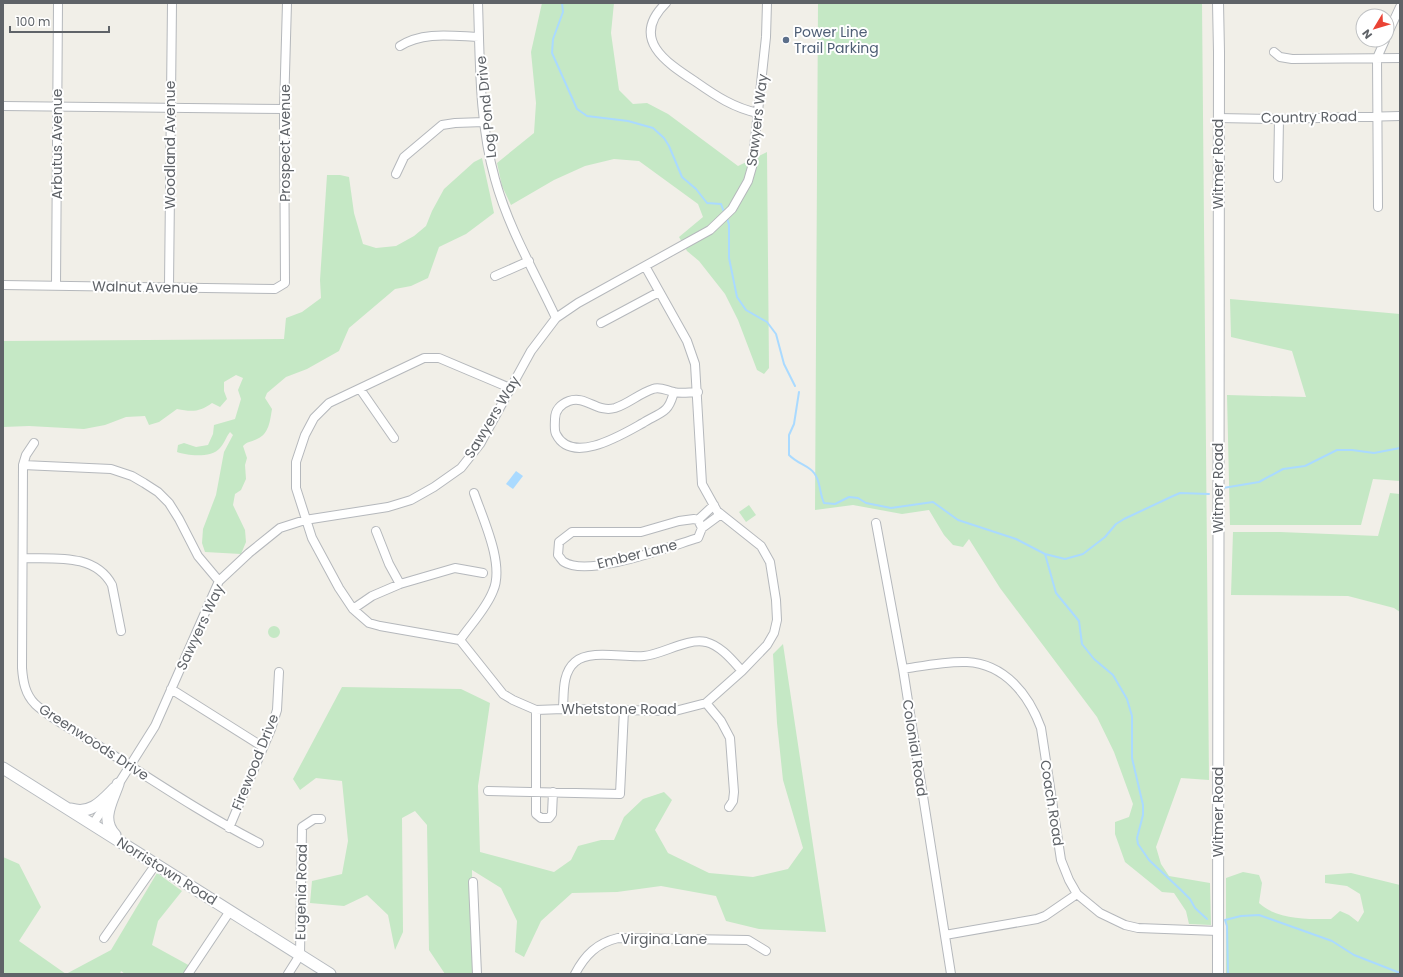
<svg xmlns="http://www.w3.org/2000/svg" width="1403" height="977" font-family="Poppins,sans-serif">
<rect width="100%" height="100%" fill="#f1efe8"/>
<path fill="#c5e8c5" d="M542 3H614L611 33 619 90 633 104 647 103 668 114 738 166 767 152 769 368 764 374 757 370 738 320 725 294 699 261 687 251 679 237 703 217 698 204 639 161 614 159 585 166 554 180 511 205 502 186 497 163 534 133 536 103 531 52Z
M818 3H1202L1209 780 1181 778 1156 847 1161 864 1169 876 1210 883 1211 925 1189 924 1186 911 1174 893 1162 892 1125 862 1115 834V822L1129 817 1133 804 1114 752 1097 717 1000 588 969 539 963 547 953 545 944 535 929 510 902 514 853 505 815 510Z
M482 158 494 213 466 234 439 247 428 278 411 286 395 289 349 328 339 351 307 369 286 377 267 393 265 398 272 409C270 421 269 434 257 439 251 442 248 441 243 446L247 458 245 465 246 479 241 490 235 494 233 505 245 530 246 542 241 554 205 552 202 543 203 529 216 495 224 452 233 435 230 432C226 437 224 444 220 448 212 458 188 456 177 452L178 445 184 443 196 447 208 445 213 434 214 425 235 419 241 399 238 390 243 378 236 375 224 382V391L227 399 220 407 212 403C200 412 192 412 177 409L159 422 149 425 145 416 126 417 105 425 84 429 29 426 3 427V341L284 339 286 318 302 312 321 298 320 280 327 175H340L349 177 354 213 363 244 376 248 396 246 414 236 426 226 432 211 444 189 474 162Z
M1230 299 1400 314V481L1373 479 1361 525H1230L1227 395 1306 397 1292 351 1231 337Z
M1390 493 1400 494V612L1394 608 1348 596 1231 595 1233 532H1280L1378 536Z
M749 505 756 515 746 522 739 512Z
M268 632a6 6 0 1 1 12 0a6 6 0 1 1-12 0Z
M783 644 826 932 759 929 726 921 716 896 661 886 617 892 572 893 541 921 524 957 515 952 517 921 501 888 472 870 473 974H445L429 950 427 825 415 811 402 818 403 932 395 950 388 915 367 895 344 906 310 903 312 881 342 874 348 841 342 781 316 778 300 790 293 779 342 687 461 689 490 703 478 786 480 852 554 872 571 860 578 846 601 840H614L624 817 643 799 664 792 672 800 655 830 668 853 709 873 753 877 788 869 803 848 783 780 777 723 773 654Z
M3 857 19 864 41 907 19 941 66 974 111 950 157 873 182 891 158 921 152 945 192 967 188 974H125L121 971 120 974H3Z
M1243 872 1259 875 1262 883 1259 903C1277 920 1307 919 1331 919L1340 911 1349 915 1358 922 1364 912 1360 894 1347 886 1325 883V875L1351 873 1400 885V974H1226V878Z"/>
<path fill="#aadaff" d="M516 471 523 476 513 489 506 484Z"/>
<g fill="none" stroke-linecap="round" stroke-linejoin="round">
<path stroke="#aadaff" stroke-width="2" d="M562 3 563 12 553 39 552 53 577 109 587 116 628 121 653 128 664 138 669 146 682 177 696 189 707 203 721 204 724 212
M727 218 729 225V258L737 297 746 310 767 322 776 334 784 364 795 386
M799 392 794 424 789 435V455C796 462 803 464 810 469 821 477 819 493 824 503L835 504 849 497 858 498 866 503 891 508 933 502 958 520 1016 539 1045 554 1065 559 1083 554 1105 537 1116 524 1124 519 1173 496 1180 493 1209 494
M1223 488 1259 482 1283 469 1305 466 1337 450H1352L1374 453 1400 448
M1045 554 1056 593 1079 621 1082 644 1094 659 1113 675 1127 699 1132 716V758L1143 805V815L1137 838 1138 844 1149 860 1181 890 1190 899 1195 908 1207 919
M1228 974 1227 926 1225 920 1241 916 1259 915 1332 941 1354 955 1400 973"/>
<defs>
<path id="minor" d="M478 3C480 61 479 123 495 179 508 227 535 273 556 318
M666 3C629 39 667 63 696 82 716 96 734 108 758 113
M1387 35 1400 7
M400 46C423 31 453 36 479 37
M1274 52 1280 57 1292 59 1400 58
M3 106 284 109
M1218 118 1279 119 1400 116
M396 174 404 157 442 125 455 123 484 122
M1278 178 1279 119
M1378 207 1377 58 1385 40
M495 276 529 261
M3 285 275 289 285 283 284 109 287 3
M56 286 58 3
M169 286 172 3
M601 323 659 292
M510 388 439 358H424L329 403 314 418 305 435 296 462V488L312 538 339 588 353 609 369 623 380 626 460 640 503 694 513 700 536 710 563 709 675 711 706 703 742 671 767 645 774 633 777 620 776 600 770 562 761 546 717 511 702 484 695 364 687 341 645 266
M360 389 394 438
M674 392C672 398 671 404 666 409 660 415 650 418 643 423 623 434 572 466 556 434 554 430 555 423 555 419 555 410 561 404 569 401 586 395 596 413 615 408 628 404 640 393 653 389 660 386 667 391 674 392 681 394 690 392 698 392
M34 443 26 455 23 465 22 668C23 681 25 694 35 704 52 720 79 733 99 746 151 779 204 815 259 843
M23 465 111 469 132 476 144 483 158 492 169 503 179 519 198 556 219 581
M694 519 698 520 702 528 698 538C671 546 589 578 564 562 562 561 560 557 558 555L559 542 572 532H641L679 521Z
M698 520 714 505
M876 523 903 669 951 974
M702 528 721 514
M376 531 389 564 400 584
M24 558C55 559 95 553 112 585L121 631
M353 609 372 596 400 584 455 568 483 573
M460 640C471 624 486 609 493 591 505 565 483 519 474 493
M903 669C923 666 946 661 967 662 1005 664 1029 695 1041 728L1061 860 1069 880 1077 894 1100 913 1125 925 1138 928 1218 931
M171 689 263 747
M706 703 721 721 730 738 734 792 733 801 729 807
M563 709C564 693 562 673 575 662 590 649 624 658 644 656 664 654 686 638 706 642 721 646 732 660 742 671
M536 710V814L541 818H549L552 814 553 792
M116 788 155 726 219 581 249 553 280 528 305 520 388 507 411 500 434 487 461 468 480 444 531 351 556 318 578 303 710 230 732 209 748 181 752 167 766 37 767 3
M488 791 620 794 624 710
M93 824 110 798
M229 828 271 729 277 710 279 672
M473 882 477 974
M945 935 1037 919 1045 916 1077 894
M104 938 156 864
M188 974 230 911
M288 974 300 955 302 827 314 819H321
M575 974C585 955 597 943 618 938L748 940 766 951"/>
<path id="tertiary" d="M1218 3 1219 52 1218 974"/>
<path id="secondary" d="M3 768 330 974
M71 809C91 815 102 801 115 788
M115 835C100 819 112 802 118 784"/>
</defs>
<use href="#minor" stroke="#b5b8bc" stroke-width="10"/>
<use href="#tertiary" stroke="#b5b8bc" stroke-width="12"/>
<use href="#secondary" stroke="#b6babf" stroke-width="13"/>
<use href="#minor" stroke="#fff" stroke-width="8"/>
<use href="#tertiary" stroke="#fff" stroke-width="10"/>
<use href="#secondary" stroke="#fff" stroke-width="11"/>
</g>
<circle fill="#5c6f8a" stroke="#fff" stroke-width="1.5" cx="786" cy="40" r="4"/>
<g text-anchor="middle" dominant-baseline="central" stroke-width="4" stroke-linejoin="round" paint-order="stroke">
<g font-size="14" fill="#4e5e75" stroke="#fff" text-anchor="start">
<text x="794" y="32">Power Line<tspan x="794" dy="16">Trail Parking</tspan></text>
</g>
<g font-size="14" fill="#5f6368" stroke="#fff">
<text transform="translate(486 107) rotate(-96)">Log Pond Drive</text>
<text transform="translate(1309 117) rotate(-1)">Country Road</text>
<text transform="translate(757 120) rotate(-83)">Sawyers Way</text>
<text transform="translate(285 143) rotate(-90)">Prospect Avenue</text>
<text transform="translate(57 144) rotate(-90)">Arbutus Avenue</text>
<text transform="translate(170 145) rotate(-90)">Woodland Avenue</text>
<text transform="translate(1218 164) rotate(-90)">Witmer Road</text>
<text transform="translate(145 287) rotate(1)">Walnut Avenue</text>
<text transform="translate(492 417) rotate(-59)">Sawyers Way</text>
<text transform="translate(1218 488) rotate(-90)">Witmer Road</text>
<text transform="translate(637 554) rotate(-14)">Ember Lane</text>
<text transform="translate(200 627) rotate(-65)">Sawyers Way</text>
<text x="619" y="709">Whetstone Road</text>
<text transform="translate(94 742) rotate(33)">Greenwoods Drive</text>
<text transform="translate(915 748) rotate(81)">Colonial Road</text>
<text transform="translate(255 762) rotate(-68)">Firewood Drive</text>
<text transform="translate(1052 803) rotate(81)">Coach Road</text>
<text transform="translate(1218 812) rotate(-90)">Witmer Road</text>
<text transform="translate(167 871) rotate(32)">Norristown Road</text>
<text transform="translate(301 892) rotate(-89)">Eugenia Road</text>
<text x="664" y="939">Virgina Lane</text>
</g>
</g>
<rect width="1403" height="977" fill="none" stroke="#5f6368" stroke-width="8"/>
<g transform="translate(1375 28) rotate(232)"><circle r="19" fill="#ffffff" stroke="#bfc1c3"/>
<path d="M0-3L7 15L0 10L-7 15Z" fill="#ea4335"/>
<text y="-6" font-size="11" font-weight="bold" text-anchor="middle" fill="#5f6368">N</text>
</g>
<path d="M10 26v6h99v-6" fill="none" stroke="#5f6368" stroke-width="2"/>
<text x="16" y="26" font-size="12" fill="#5f6368" stroke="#ffffff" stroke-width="3" paint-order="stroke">100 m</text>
</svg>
